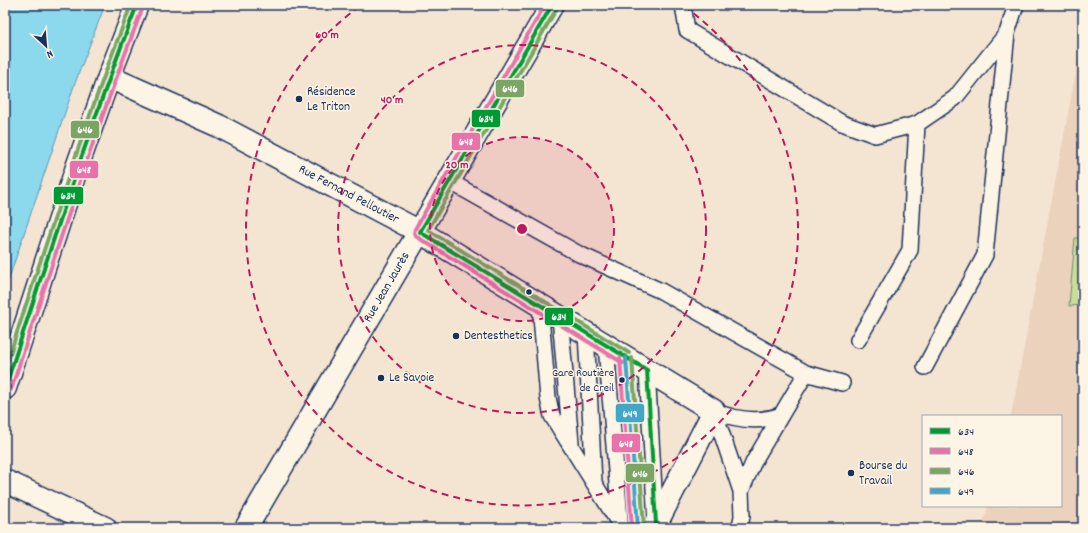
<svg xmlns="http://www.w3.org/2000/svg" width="1088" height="533" font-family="Dekko,sans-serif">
<rect width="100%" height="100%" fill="#f4e5d3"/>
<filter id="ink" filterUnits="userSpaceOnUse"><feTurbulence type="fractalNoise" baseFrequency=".025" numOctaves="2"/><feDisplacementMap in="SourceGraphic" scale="8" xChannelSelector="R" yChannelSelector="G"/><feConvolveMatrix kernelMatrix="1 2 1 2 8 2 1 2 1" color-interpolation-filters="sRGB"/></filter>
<g filter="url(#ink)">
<path fill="#ebd2bd" d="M1083 34V528H982L988 506H1061V416H1011Z"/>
<path fill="#c8df95" stroke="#72877a" d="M1075 238H1083V305L1069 306Z"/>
<path fill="#8cd8ec" stroke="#5f94b3" d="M5 5H105L75 83 5 290Z"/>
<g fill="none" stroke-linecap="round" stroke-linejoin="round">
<defs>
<path id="service" d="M683 5 687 30 842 123 875 135 917 124 955 98 1007 33 1016 5
M449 181 579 254 661 291 806 373 754 461 741 491
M540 305 548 398 552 416 622 528
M560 317 571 443
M586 333 594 482
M858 340 910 250 917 124
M606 345 620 521
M626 358 638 528
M925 367 985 255 1007 33
M647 370 656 523
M806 373 842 383
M714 411 741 491 742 516 740 528
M714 411C736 420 759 423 781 415"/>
<g id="minor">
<path id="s1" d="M109 77 219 126 420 232 714 411 654 528"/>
<path d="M5 481 105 528"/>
</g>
<g id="tertiary">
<path d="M5 388 76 170 109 77 137 5"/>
<path id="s2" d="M246 528 552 5"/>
</g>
</defs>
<use href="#service" stroke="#1b2f5e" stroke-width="18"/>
<use href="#minor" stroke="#1b2f5e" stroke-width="25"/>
<use href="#tertiary" stroke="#1b2f5e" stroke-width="25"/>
<use href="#service" stroke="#fcf5e5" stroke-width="15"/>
<use href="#minor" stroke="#fcf5e5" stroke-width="22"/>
<use href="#tertiary" stroke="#fcf5e5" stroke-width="22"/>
<defs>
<path id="bus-1" d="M420 232 647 370
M420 232 552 5
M647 370 656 524
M5 388C47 259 88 131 137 5"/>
<path id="bus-2" d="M545 5 415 229 414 233 417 237 623 363
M620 358 632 528
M11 390C53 261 94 133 143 7"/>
<path id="bus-3" d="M557 8 428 230 629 353
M632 358 644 528
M5 369C45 247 84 125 131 5"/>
<path id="bus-4" d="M626 358 638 528"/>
</defs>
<use href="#bus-1" stroke="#fcf5e5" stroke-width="7"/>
<use href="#bus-2" stroke="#fcf5e5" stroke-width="7"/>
<use href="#bus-3" stroke="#fcf5e5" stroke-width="7"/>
<use href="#bus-4" stroke="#fcf5e5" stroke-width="7"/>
<use href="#bus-1" stroke="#093" stroke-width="4"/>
<use href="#bus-2" stroke="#e872a9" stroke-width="4"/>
<use href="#bus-3" stroke="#7aa564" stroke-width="4"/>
<use href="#bus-4" stroke="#41a6c7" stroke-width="4"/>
</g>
</g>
<circle cx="522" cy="229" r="92" fill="#c2185b" fill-opacity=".12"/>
<g fill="none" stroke="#c2185b" stroke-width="2" stroke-dasharray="7 5">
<circle cx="522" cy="229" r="92"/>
<circle cx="522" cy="229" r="184"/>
<path d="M684 6A276 276 0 1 1 360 6"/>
</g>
<g fill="#1b2f5e" stroke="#fcf5e5" stroke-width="1.5">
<circle cx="299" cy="99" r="4"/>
<circle cx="529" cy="292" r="3.5"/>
<circle cx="456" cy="336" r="4"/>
<circle cx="381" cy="378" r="4"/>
<circle cx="622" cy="380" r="3.5"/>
<circle cx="851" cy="473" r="4"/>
</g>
<g text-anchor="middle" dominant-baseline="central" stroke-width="3" stroke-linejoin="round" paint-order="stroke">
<g font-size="12" fill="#1b2f5e" stroke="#fcf5e5" text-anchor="end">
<text x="614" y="373">Gare Routière<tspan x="614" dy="15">de Creil</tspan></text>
</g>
<g font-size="13" fill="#1b2f5e" stroke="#fcf5e5" text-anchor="start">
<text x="307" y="92">Résidence<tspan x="307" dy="15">Le Triton</tspan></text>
<text x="464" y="336">Dentesthetics</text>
<text x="389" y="378">Le Savoie</text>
<text x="859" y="466">Bourse du<tspan x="859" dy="15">Travail</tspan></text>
</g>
<g font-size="13" fill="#1b2f5e" stroke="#fcf5e5">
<text stroke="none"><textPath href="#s1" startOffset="267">Rue Fernand Pelloutier</textPath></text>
<text stroke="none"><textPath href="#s2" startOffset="279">Rue Jean Jaurès</textPath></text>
</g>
</g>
<circle cx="522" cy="229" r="6" fill="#c2185b" stroke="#fcf5e5" stroke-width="2"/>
<g font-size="12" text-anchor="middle" font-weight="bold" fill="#c2185b" stroke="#fcf5e5" stroke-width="3" stroke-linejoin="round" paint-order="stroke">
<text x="327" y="38">60 m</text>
<text x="392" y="103">40 m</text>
<text x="457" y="168">20 m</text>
</g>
<g stroke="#fcf5e5" stroke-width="1.5">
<rect x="495" y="79" width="30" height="19" rx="4" fill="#7aa564"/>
<rect x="471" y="109" width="30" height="19" rx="4" fill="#093"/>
<rect x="70" y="120" width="30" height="19" rx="4" fill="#7aa564"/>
<rect x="451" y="132" width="30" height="19" rx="4" fill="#e872a9"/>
<rect x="69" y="160" width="30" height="19" rx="4" fill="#e872a9"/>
<rect x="53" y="186" width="31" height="19" rx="4" fill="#093"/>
<rect x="544" y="307" width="30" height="19" rx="4" fill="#093"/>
<rect x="615" y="403" width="30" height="20" rx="4" fill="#41a6c7"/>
<rect x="611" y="433" width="30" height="20" rx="4" fill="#e872a9"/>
<rect x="625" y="463" width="30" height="20" rx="4" fill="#7aa564"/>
</g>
<g font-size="11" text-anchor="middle" font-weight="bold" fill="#fff">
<text x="510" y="92">646</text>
<text x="486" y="122">634</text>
<text x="85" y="133">646</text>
<text x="466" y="145">648</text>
<text x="84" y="173">648</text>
<text x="68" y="199">634</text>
<text x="559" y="320">634</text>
<text x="630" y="417">649</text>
<text x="626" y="447">648</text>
<text x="640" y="477">646</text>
</g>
<rect width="1088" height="533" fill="none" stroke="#fcf5e5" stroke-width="20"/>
<rect x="10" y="10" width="1068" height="513" fill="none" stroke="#1b2f5e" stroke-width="1.5" filter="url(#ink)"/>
<rect x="922" y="415" width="140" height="92" fill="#fcf5e5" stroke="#a2a6af"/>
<rect x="930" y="428" width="20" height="6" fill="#009933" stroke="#a2a6af"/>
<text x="958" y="435" font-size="12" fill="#1b2f5e">634</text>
<rect x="930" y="448" width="20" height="6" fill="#e872a9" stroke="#a2a6af"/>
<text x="958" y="455" font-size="12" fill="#1b2f5e">648</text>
<rect x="930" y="468" width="20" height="6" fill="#7aa564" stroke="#a2a6af"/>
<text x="958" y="475" font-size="12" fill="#1b2f5e">646</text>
<rect x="930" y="488" width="20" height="6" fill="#41a6c7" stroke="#a2a6af"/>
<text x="958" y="495" font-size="12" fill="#1b2f5e">649</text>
<g transform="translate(46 46) rotate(154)" stroke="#fcf5e5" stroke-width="3" paint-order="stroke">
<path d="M0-3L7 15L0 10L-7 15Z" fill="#1b2f5e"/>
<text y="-6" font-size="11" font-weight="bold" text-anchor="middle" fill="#1b2f5e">N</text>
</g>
</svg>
